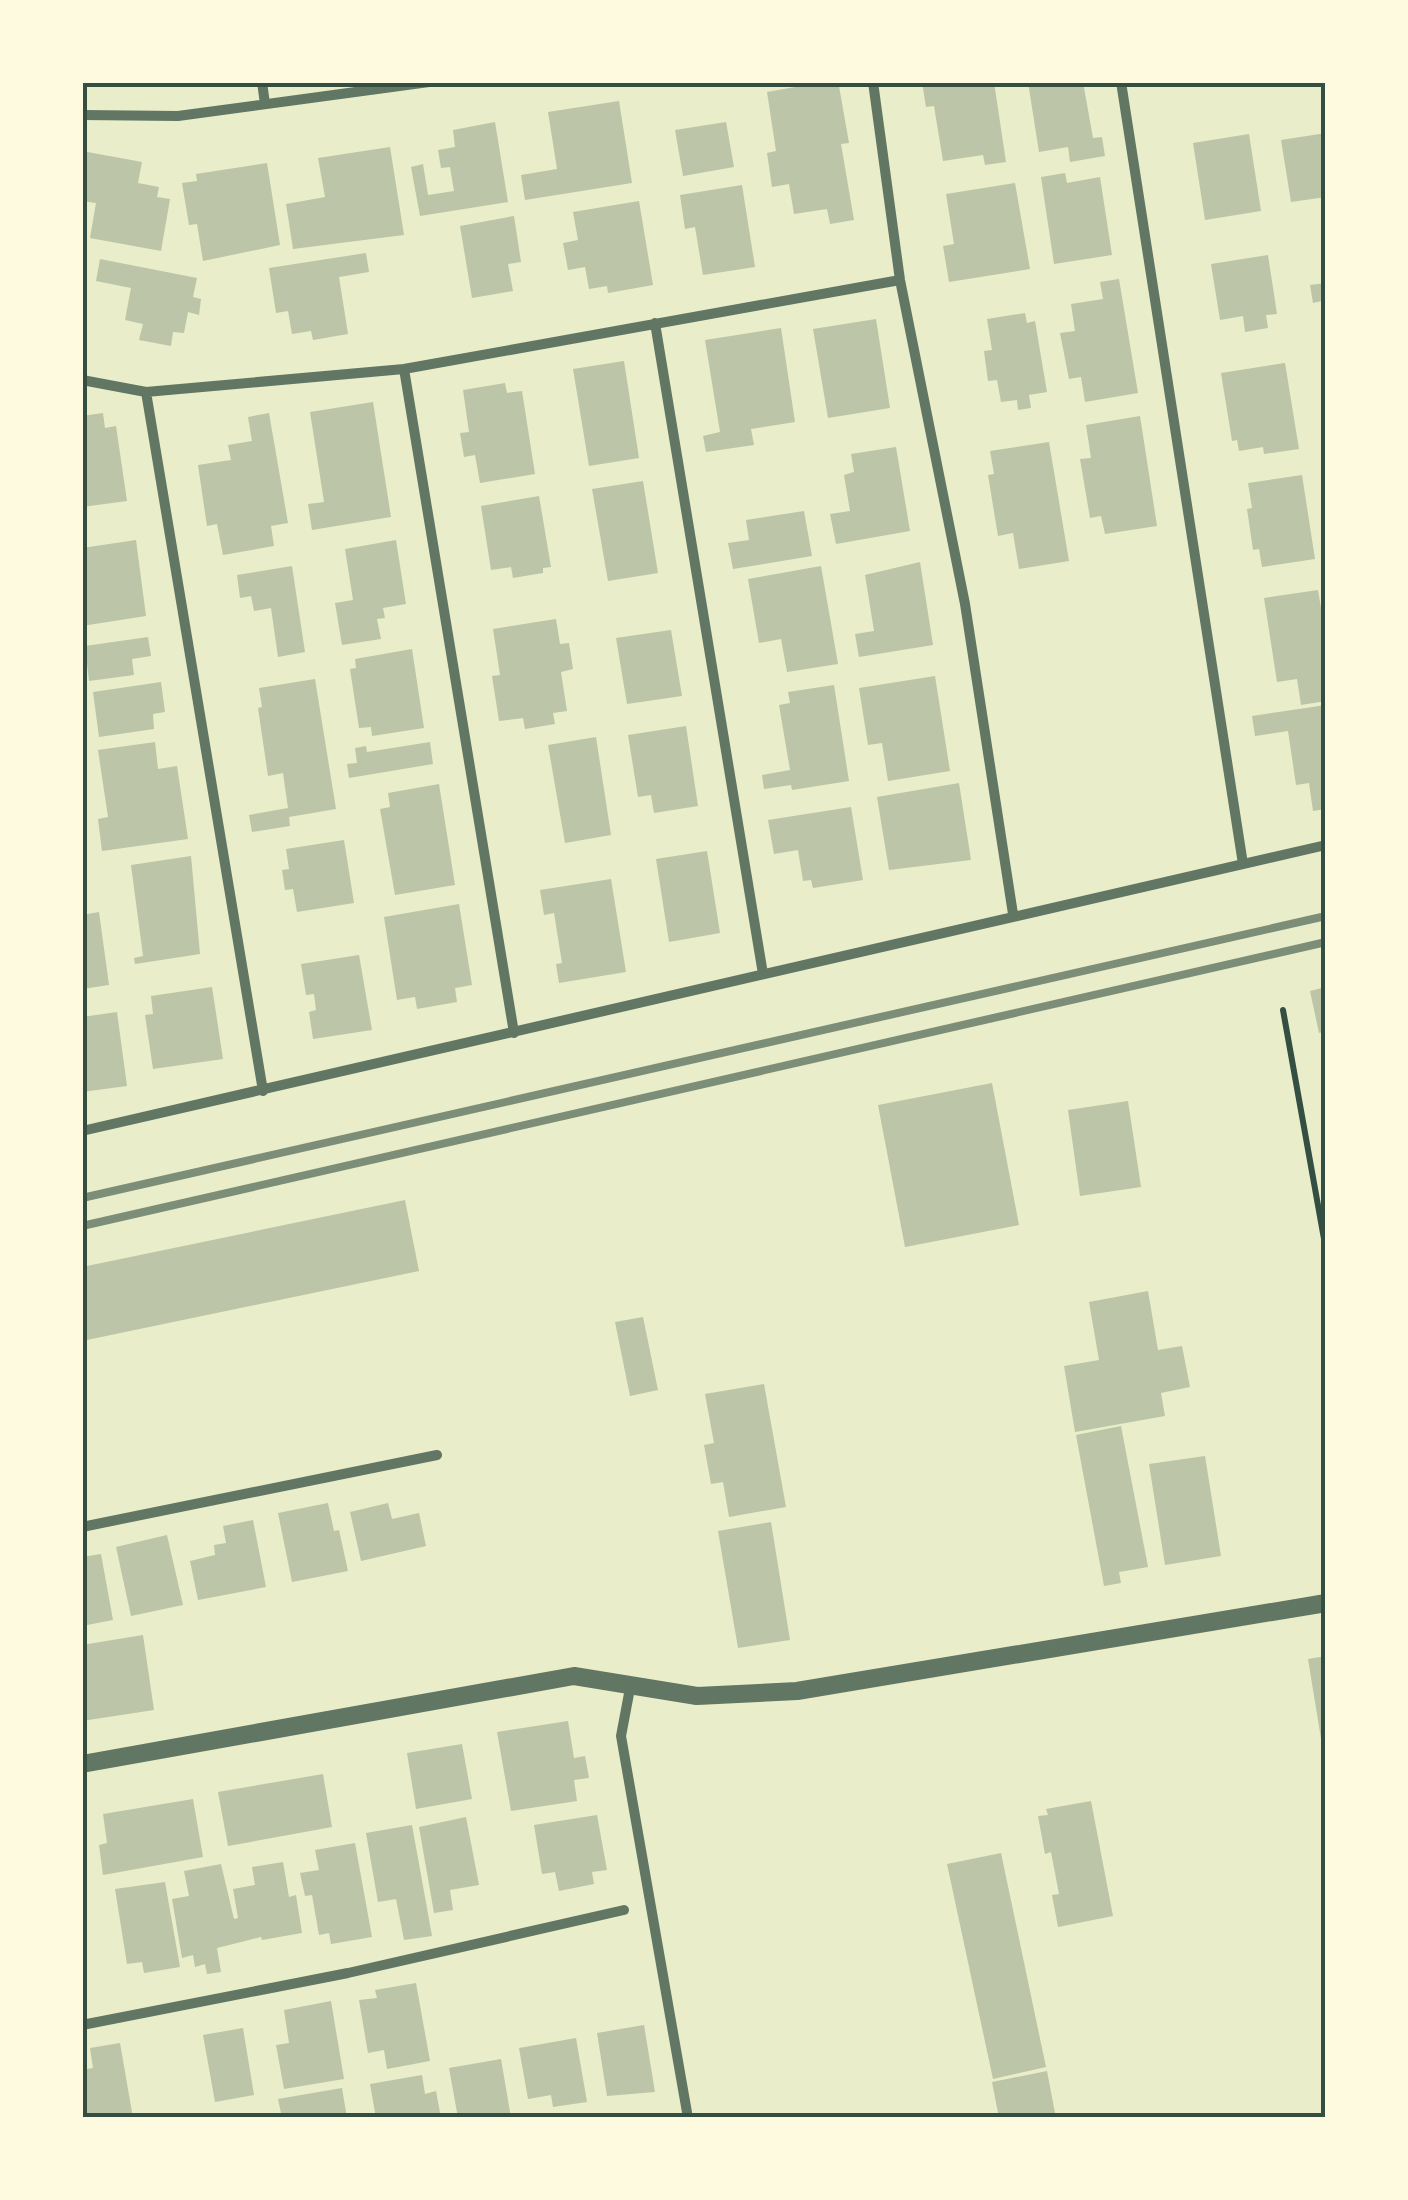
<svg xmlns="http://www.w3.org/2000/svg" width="1408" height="2200" font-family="Overpass,sans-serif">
<rect width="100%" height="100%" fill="#e9edc9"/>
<path fill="#bcc5a7" d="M801 82 839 86 849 143 841 144 854 220 830 224 827 209 794 214 789 184 772 187 767 153 776 151 767 92 801 86Z
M922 82H994L1006 162 985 165 983 155 943 161 934 106 926 107Z
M1028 82H1083L1093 138 1102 137 1105 156 1070 162 1068 147 1039 152Z
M619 101 632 183 525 200 521 175 557 169 548 112Z
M495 122 508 202 420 216 411 167 423 164 428 195 454 191 450 167 441 168 438 150 455 147 453 130Z
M726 122 734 167 683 176 675 130Z
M1326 133V197L1291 202 1281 140Z
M1249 134 1261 211 1205 220 1193 143Z
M390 147 404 235 293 249 286 204 325 197 318 158Z
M82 151 142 162 138 183 159 187 157 197 170 199 161 251 90 238 96 203 82 201Z
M267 163 280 245 203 261 197 224 189 225 182 183 197 181 196 174Z
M1065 173 1067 183 1100 177 1112 255 1054 264 1041 177Z
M1015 183 1030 269 949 282 943 246 954 244 946 194Z
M742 185 755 267 703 275 695 227 685 229 680 195Z
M639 201 653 285 608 293 607 286 589 289 585 267 568 270 563 243 578 240 573 212Z
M514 216 521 262 508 264 513 291 472 298 460 226Z
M366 253 369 272 339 277 348 334 313 340 311 331 292 334 288 311 276 313 269 268Z
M1268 255 1277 314 1266 315 1268 328 1245 332 1243 316 1220 320 1211 264Z
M100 259 197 278 193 297 201 299 199 315 188 312 184 333 173 332 171 346 139 340 143 324 125 320 131 288 96 281Z
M1119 279 1138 393 1085 402 1081 377 1069 379 1060 333 1075 331 1071 304 1103 299 1100 282Z
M1326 283V300L1313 303 1310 285Z
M1025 313 1027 323 1035 321 1047 392 1029 395 1031 408 1018 410 1017 400 1001 402 997 380 988 381 984 351 992 350 987 319Z
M876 319 890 408 828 418 813 329Z
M781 328 795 422 751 429 754 445 706 452 703 436 720 432 705 340Z
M624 361 639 458 589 466 573 369Z
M1285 363 1299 449 1264 454 1263 447 1239 451 1237 440 1232 441 1221 373Z
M505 383 507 393 522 391 535 474 480 483 475 455 464 457 460 433 469 432 463 390Z
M373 402 391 517 312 530 308 504 324 502 310 412Z
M103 413 105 428 116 426 127 501 82 507V416Z
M269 413 288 523 271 526 274 546 223 555 217 524 207 526 198 465 231 460 228 445 252 441 248 417Z
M1140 416 1157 526 1105 534 1101 516 1090 518 1080 459 1091 458 1086 425Z
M1049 442 1069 561 1019 569 1013 533 998 536 988 475 994 474 990 451Z
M896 447 910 531 836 544 830 514 850 511 844 475 854 472 851 454Z
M1302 475 1315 559 1262 567 1259 549 1253 550 1247 509 1252 508 1248 483Z
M643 481 658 573 608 581 592 489Z
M539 496 551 567 543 568V573L513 578 511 567 491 570 481 506Z
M804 511 812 556 733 569 728 543 749 540 746 520Z
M136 540 146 616 82 626V548Z
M396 540 406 604 383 608 385 618 377 619 381 639 342 645 335 603 353 600 345 549Z
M920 562 933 645 859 657 855 634 874 631 865 575Z
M292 566 305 652 278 657 271 608 254 611 251 596 240 598 237 575Z
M821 566 838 664 787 672 781 639 759 643 748 579Z
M1318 590 1326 638V701L1301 705 1297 679 1277 682 1264 598Z
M556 619 560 644 569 643 573 669 561 672 567 711 553 713 555 724 525 729 523 718 499 721 492 676 500 675 493 629Z
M671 630 682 696 627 704 616 638Z
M148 637 151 656 132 659 134 675 89 681 85 646Z
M412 649 424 728 372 736 371 727 359 728 350 669 356 668 355 659Z
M935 676 950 771 888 781 882 743 868 745 859 688Z
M315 679 336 809 289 817 290 826 252 832 249 815 288 808 283 773 268 776 258 708 262 707 259 688Z
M161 682 165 712 153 714 154 729 99 737 93 692Z
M834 685 849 781 792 790 791 785 764 789 762 775 790 770 779 705 790 703 788 692Z
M1326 705V809L1313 811 1309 783 1296 785 1288 731 1255 736 1252 716Z
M686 726 698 806 654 813 651 795 638 797 628 735Z
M596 737 611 835 565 843 548 745Z
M155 742 158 769 177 766 188 839 102 851 98 819 108 817 98 750Z
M430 742 433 764 349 778 347 764 357 763 355 748 366 746 367 752Z
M959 783 971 860 889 870 877 797Z
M439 784 455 885 395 895 380 809 390 807 388 793Z
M851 807 863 880 813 888 811 880 803 881 798 850 774 854 768 820Z
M344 840 354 903 297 912 293 889 285 890 282 870 289 869 286 849Z
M707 851 720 933 669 942 656 859Z
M191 856 200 954 135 964 134 958 143 956 131 865Z
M611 879 626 972 559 983 556 964 562 963 554 913 544 915 540 890Z
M459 904 472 985 455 988 457 1002 417 1009 415 997 397 1000 384 917Z
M99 912 109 985 82 989V915Z
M359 955 372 1030 313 1039 309 1012 316 1010 314 994 306 995 301 964Z
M212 987 223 1059 153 1069 145 1015 153 1014 151 996Z
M1326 987V1031L1319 1033 1310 991Z
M117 1012 127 1086 82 1092V1017Z
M992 1083 1019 1225 905 1247 878 1105Z
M1128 1101 1141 1187 1080 1196 1068 1110Z
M405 1200 419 1271 82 1341V1267Z
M1148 1291 1158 1350 1182 1346 1190 1387 1161 1393 1165 1416 1075 1432 1064 1366 1099 1360 1089 1302Z
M643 1317 658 1390 630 1396 615 1322Z
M764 1384 786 1507 729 1517 723 1482 711 1484 704 1445 714 1443 705 1394Z
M1121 1426 1148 1567 1119 1572 1121 1583 1104 1586 1076 1435Z
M1205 1456 1221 1556 1165 1565 1149 1464Z
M328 1503 334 1531 339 1530 348 1571 292 1582 278 1513Z
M388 1503 392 1519 419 1513 426 1546 361 1561 350 1512Z
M253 1520 266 1587 198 1600 190 1561 215 1555 214 1545 226 1543 223 1526Z
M771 1522 790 1640 738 1648 718 1531Z
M167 1535 183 1605 131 1616 116 1547Z
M101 1554 113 1620 82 1626V1557Z
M143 1635 154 1710 82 1721V1645Z
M1326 1656V1751H1323L1308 1659Z
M568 1721 574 1758 585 1756 589 1778 574 1780 577 1801 511 1811 497 1732Z
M462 1744 472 1799 416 1809 407 1753Z
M323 1774 332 1827 228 1846 218 1792Z
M193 1799 203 1857 103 1875 99 1845 107 1843 103 1814Z
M1091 1801 1113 1916 1058 1927 1052 1895 1059 1894 1051 1852 1045 1854 1038 1816 1048 1815 1046 1809Z
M597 1815 607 1870 592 1872 594 1884 559 1891 555 1872 542 1874 534 1825Z
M466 1817 479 1885 450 1890 453 1910 434 1913 419 1827Z
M412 1825 432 1936 404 1940 396 1899 378 1902 366 1833Z
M355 1843 372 1937 331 1944 329 1933 319 1935 312 1895 305 1896 300 1873 319 1870 315 1850Z
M1001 1853 1046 2067 993 2079 947 1864Z
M283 1862 289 1897 296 1895 302 1933 262 1940 261 1937 217 1948 221 1972 207 1974 205 1964 195 1967 193 1955 182 1958 172 1899 189 1896 184 1871 221 1864 234 1919 238 1918 233 1889 255 1885 252 1867Z
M165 1882 180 1967 144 1973 142 1962 127 1964 115 1889Z
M416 1983 430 2061 387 2069 384 2050 368 2053 359 2000 377 1998 375 1990Z
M331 2001 344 2079 284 2089 276 2045 289 2043 284 2010Z
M644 2025 655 2092 607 2096 597 2033Z
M243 2028 254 2095 215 2102 203 2035Z
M576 2038 587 2102 553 2107 551 2095 528 2099 519 2048Z
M120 2043 133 2118H82V2070L93 2068 90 2048Z
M501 2059 511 2118H458L449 2068Z
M1047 2071 1056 2118H999L992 2082Z
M422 2075 425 2094 436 2091 441 2118H376L370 2084Z
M342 2088 347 2118H282L278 2099Z"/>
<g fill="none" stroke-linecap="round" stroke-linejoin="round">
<path stroke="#344e41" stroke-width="6" d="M1283 1010 1326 1250"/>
<path stroke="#617663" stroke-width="10" d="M262 82 265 104
M873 82 900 280 965 604 1013 914
M1121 82 1243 864
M82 115 178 116 429 82
M655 323 763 974
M404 369 514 1033
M82 380 146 392 404 369 900 280
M146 392 263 1091
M82 1131 1326 845
M82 1527 437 1455
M631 1683 621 1736 688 2118
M82 2025 348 1973 624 1910"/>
<path stroke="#617663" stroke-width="18" d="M82 1764 574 1676 697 1696 797 1691 1326 1603"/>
<path stroke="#7c8e77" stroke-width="8" d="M82 1198 1326 916
M82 1226 1326 942"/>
</g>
<rect width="1408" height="2200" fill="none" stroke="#fefae0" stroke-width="170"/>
<rect x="85" y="85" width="1238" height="2030" fill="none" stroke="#344e41" stroke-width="4"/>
</svg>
